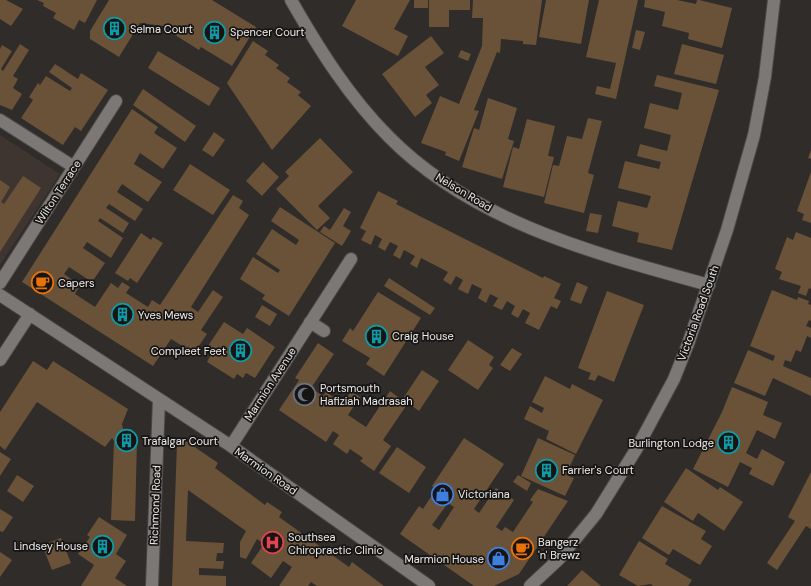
<svg xmlns="http://www.w3.org/2000/svg" width="811" height="586" font-family="'DM Sans',sans-serif">
<rect width="100%" height="100%" fill="#2f2c2a"/>
<path fill="#3e3530" d="M0 135 60 174 0 265Z"/>
<path fill="#6a5238" fill-rule="evenodd" d="M0 0H6L23 9 11 26 0 19Z
M37 0H97L85 23 79 20 74 30 53 18 56 13 43 6 44 3Z
M109 0H212L256 27 232 66 201 47 199 50 175 35 180 28 140 23 119 57 90 39V31Z
M356 0H410L394 29 408 36 398 56 342 26Z
M414 0H428V8H414Z
M429 0H470V10H449V27H429Z
M473 0H542L536 45 523 44V41L501 39 500 53 497 52 474 110 479 111 459 161 445 155 446 152 421 143 440 96 459 104 482 46 483 18H472Z
M546 0H589L581 44 539 37Z
M599 0H638L616 99 595 94 597 86 610 89 616 63 586 57Z
M645 0H677L696 4 697 0H699L732 8 722 48 688 39 689 33 662 26 665 12 644 7Z
M636 30 645 32 640 50 632 48Z
M431 36 444 53 425 67 439 85 426 95 432 103 415 117 382 74Z
M253 41 268 51 265 55 279 65 276 68 290 78 287 82 301 92 298 95 311 106 272 150 227 83Z
M20 44 29 50 13 76 18 79 13 88 22 94 12 110 0 105V49L2 45 12 51 1 69 3 71Z
M682 44 724 55 716 84 674 74Z
M461 50 471 54 468 61 458 57Z
M158 51 220 88 209 106 148 68Z
M55 64 78 79 81 73 108 90 81 131 75 127 63 145 21 118 33 100 29 97 38 83 40 85 46 76 70 91 72 88 49 72Z
M657 75 719 90 672 250 637 242 639 233 612 226 618 201 647 208 651 196 618 188 625 161 659 169 661 162 637 156 640 144 667 151 671 135 644 128 650 103 678 110 682 93 654 86Z
M143 89 196 126 185 142 133 105Z
M488 98 517 108 508 139 514 141 502 179 462 167 474 128 479 130Z
M132 109 158 127 154 133 177 148 163 169 140 153 134 164 162 182 148 202 122 184 117 192 143 209 135 221 109 204 106 208 129 223 123 233 100 218 98 221 123 238 111 258 87 242 83 248 105 263 92 282 69 267 64 274 80 285 75 294 95 307 111 283 118 288 122 282 130 287 126 293 148 307 152 300 160 305 233 195 243 201 239 208 249 215 191 307 198 312 213 290 223 297 201 330 207 334 194 353 171 339 153 366 22 282Z
M588 118 602 121 588 173 594 175 584 213 544 203 553 165 559 166 567 136 582 139Z
M527 119 555 126 548 156 554 157 544 197 503 187 513 147 519 149Z
M214 132 225 140 213 157 202 150Z
M320 138 353 172 318 206 330 218 317 230 276 189 289 176 285 172Z
M811 150V159L808 158Z
M263 162 279 177 262 196 246 181Z
M190 164 230 190 213 215 173 190Z
M811 172V223L802 220 804 214 797 211Z
M23 176 41 188 0 252V180L10 187 1 202 4 204Z
M378 191 398 201 396 204 459 236 543 278 544 276 561 284 554 298 561 301 557 309 551 306 539 330 525 323 530 313 523 309 518 318 511 314 515 306 507 301 502 310 493 306 498 298 490 294 486 303 478 298 482 289 472 284 468 294 458 289 463 280 456 276 451 285 443 280 448 272 421 258 417 268 410 264 415 256 404 250 400 259 393 255 398 246 390 242 385 251 378 247 382 239 375 235 371 245 361 240 366 231 360 228Z
M280 207 335 243 289 316 262 299 265 295 240 279 253 257 278 273 280 270 256 254 272 229 296 245 299 240 271 221Z
M344 208 351 212 343 226 351 231 342 246 320 232 324 226 330 230Z
M590 213 602 215 598 233 586 231Z
M796 232 811 238V289L809 288 806 296 798 293 801 286 779 279 782 272 775 269 787 237 793 240Z
M141 233 151 240 153 237 163 243 137 283 130 278 128 281 115 273Z
M389 278 435 308 430 315 384 286Z
M577 282 588 287 581 304 570 300Z
M772 290 797 300 798 297 809 301 808 304 811 305V321L809 320 806 326 811 328V338L807 336 801 352 796 350 791 362 785 360 783 366 811 378V396L773 378 765 396 734 383 748 350 773 361 775 356 750 346Z
M607 291 644 305 614 382 598 375 595 381 588 379 591 373 578 368Z
M378 292 421 318 384 376 366 364 370 358 342 341 350 328 353 331Z
M262 305 277 314 270 326 255 317Z
M224 322 243 334 247 328 275 347 255 378 246 373 243 378 237 374 234 379 207 362 212 352 206 349Z
M468 340 494 357 489 365 493 368 478 390 448 370Z
M318 343 334 354 311 388 323 396 326 392 343 404 351 391 360 397 348 415 366 427 390 391 402 400 422 370 439 381 419 411 408 403 383 440 391 446 374 471 360 461 363 458 350 449 347 454 333 444 339 435 333 431 326 442 279 410 299 380 295 378Z
M512 348 522 354 510 371 500 365Z
M33 361 47 370 53 361 128 409 122 424 125 439 137 441 135 521 111 520 114 441 112 438 105 447 37 402 5 450 0 446V412Z
M545 376 570 389 572 384 603 400 576 454 546 439 549 431 524 419 530 406 542 413 544 408 532 402Z
M732 387 768 402 763 415 782 423 775 439 757 430 746 453 757 459 762 449 785 462 773 486 749 474 752 468 740 462 728 487 693 469 722 412Z
M464 438 504 464 474 509 479 513 496 488 514 500 496 527 502 531 505 527 513 532 533 502 530 500 538 489 568 501 519 574 494 586H474L400 534 419 506 423 509 436 489 432 486ZM448 503 454 507 439 530 432 525Z
M538 438 575 455 566 475 574 478 565 496 521 476Z
M186 441 218 463 215 468 265 505 267 502 282 512 279 517 349 567 352 562 384 586H317L311 582 308 586H279L292 567 283 561 271 578 251 563 264 544 257 539 246 559 240 557V542L246 531 188 490 186 541 224 543 223 553H217L216 561H224L223 569 199 568V575L226 576V586H172L177 443Z
M397 447 426 467 409 493 379 473Z
M0 452 11 459 0 476Z
M686 468 718 490 720 487 743 502 724 531 698 513 693 521 664 502Z
M811 472V529L806 526 777 570 767 563 795 521 788 517Z
M17 475 34 486 23 502 7 491Z
M518 475 531 483 527 491 513 482Z
M662 506 706 531 701 539 712 546 700 565 673 549 669 555 642 538Z
M0 509 13 517 3 532 0 531Z
M99 517 127 535 116 554 126 561 115 578 127 586H81L94 565 78 554 90 537 87 535Z
M61 538 71 563 52 570 42 545Z
M639 541 668 559 665 564 692 580 688 586H653L651 584 638 586 619 575Z
M0 552 12 560 0 577Z
M582 570 601 586H567Z"/>
<g fill="none" stroke-linecap="round" stroke-linejoin="round">
<defs>
<path id="street" d="M291 0C319 49 349 97 389 137 474 223 597 254 709 285
M0 120 74 167
M0 283 116 101
M0 295 231 446 429 586
M310 322 324 331
M0 360 30 314
M231 446 351 259
M152 586 159 399"/>
<path id="secondary" d="M530 586 559 559 596 514 637 448 674 379 688 344 727 230 754 135 765 77 774 0"/>
</defs>
<use href="#street" stroke="#4a4847" stroke-width="14"/>
<use href="#secondary" stroke="#4a4847" stroke-width="14"/>
<use href="#street" stroke="#7c7876" stroke-width="12"/>
<use href="#secondary" stroke="#7c7876" stroke-width="12"/>
</g>
<defs>
<symbol id="building-ring" viewBox="-11 -11 22 22"><circle r="9.5" fill="#161514" stroke="#0f9aa8" stroke-width="1.5"/><path d="M-4-6H4V6H1V3H-1V6H-4ZM-2.5-4.3h1.7v1.8h-1.7ZM.8-4.3h1.7v1.8H.8ZM-2.5-1h1.7V.8h-1.7ZM.8-1h1.7V.8H.8Z" fill="#0f9aa8"/></symbol>
<symbol id="cafe-ring" viewBox="-11 -11 22 22"><circle r="9.5" fill="#161514" stroke="#e8710a" stroke-width="1.5"/><path d="M-5.5-4.5H6V0H3Q3 3.5 0 3.5H-2.5Q-5.5 3.5-5.5 0ZM3-3.2v2h1.7v-2ZM-6 4.5H4V6H-6Z" fill="#e8710a"/></symbol>
<symbol id="mosque-ring" viewBox="-11 -11 22 22"><circle r="9.5" fill="#161514" stroke="#6b7280" stroke-width="1.5"/><path d="M3.5-4.9A6 6 0 1 0 3.5 4.9A5 5 0 1 1 3.5-4.9Z" fill="#6b7280"/></symbol>
<symbol id="shop-ring" viewBox="-11 -11 22 22"><circle r="9.5" fill="#161514" stroke="#3f7fe0" stroke-width="1.5"/><path d="M-5-2.5h2.3a2.7 3.5 0 0 1 5.4 0H5L5.5 6h-11ZM-1.5-2.5h3a1.5 2.3 0 0 0-3 0Z" fill="#3f7fe0"/></symbol>
<symbol id="hospital-ring" viewBox="-11 -11 22 22"><circle r="9.5" fill="#161514" stroke="#e0444e" stroke-width="1.5"/><path d="M-5-5h3v3.5h4V-5h3V5h-3V1.5h-4V5h-3Z" fill="#e0444e"/></symbol>
</defs>
<g fill-rule="evenodd">
<use href="#building-ring" x="102" y="16" width="25" height="25"/>
<use href="#building-ring" x="202" y="20" width="25" height="25"/>
<use href="#cafe-ring" x="30" y="270" width="25" height="25"/>
<use href="#building-ring" x="110" y="302" width="25" height="25"/>
<use href="#building-ring" x="364" y="324" width="25" height="25"/>
<use href="#building-ring" x="228" y="338" width="25" height="25"/>
<use href="#mosque-ring" x="292" y="382" width="25" height="25"/>
<use href="#building-ring" x="114" y="428" width="25" height="25"/>
<use href="#building-ring" x="716" y="430" width="25" height="25"/>
<use href="#building-ring" x="534" y="458" width="25" height="25"/>
<use href="#shop-ring" x="430" y="482" width="25" height="25"/>
<use href="#hospital-ring" x="260" y="530" width="25" height="25"/>
<use href="#building-ring" x="90" y="534" width="25" height="25"/>
<use href="#cafe-ring" x="510" y="536" width="25" height="25"/>
<use href="#shop-ring" x="486" y="546" width="25" height="25"/>
</g>
<g text-anchor="middle" dominant-baseline="central" stroke-width="3.5" stroke-linejoin="round" paint-order="stroke">
<g font-size="11" fill="#edebea" stroke="#161514" text-anchor="start">
<text x="130" y="29">Selma Court</text>
<text x="230" y="32">Spencer Court</text>
<text x="58" y="283">Capers</text>
<text x="138" y="315">Yves Mews</text>
<text x="392" y="336">Craig House</text>
<text x="226" y="351" text-anchor="end">Compleet Feet</text>
<text x="320" y="388">Portsmouth<tspan x="320" dy="13">Hafiziah Madrasah</tspan></text>
<text x="142" y="441">Trafalgar Court</text>
<text x="714" y="443" text-anchor="end">Burlington Lodge</text>
<text x="562" y="470">Farrier's Court</text>
<text x="458" y="494">Victoriana</text>
<text x="288" y="537">Southsea<tspan x="288" dy="13">Chiropractic Clinic</tspan></text>
<text x="538" y="542">Bangerz<tspan x="538" dy="13">'n' Brewz</tspan></text>
<text x="88" y="546" text-anchor="end">Lindsey House</text>
<text x="484" y="559" text-anchor="end">Marmion House</text>
</g>
<g font-size="11" fill="#edebea" stroke="#161514">
<text transform="translate(58 192) rotate(-57)">Wilton Terrace</text>
<text transform="translate(464 192) rotate(31)">Nelson Road</text>
<text transform="translate(698 313) rotate(-70)">Victoria Road South</text>
<text transform="translate(270 384) rotate(-57)">Marmion Avenue</text>
<text transform="translate(266 471) rotate(35)">Marmion Road</text>
<text transform="translate(155 505) rotate(-88)">Richmond Road</text>
</g>
</g>
</svg>
